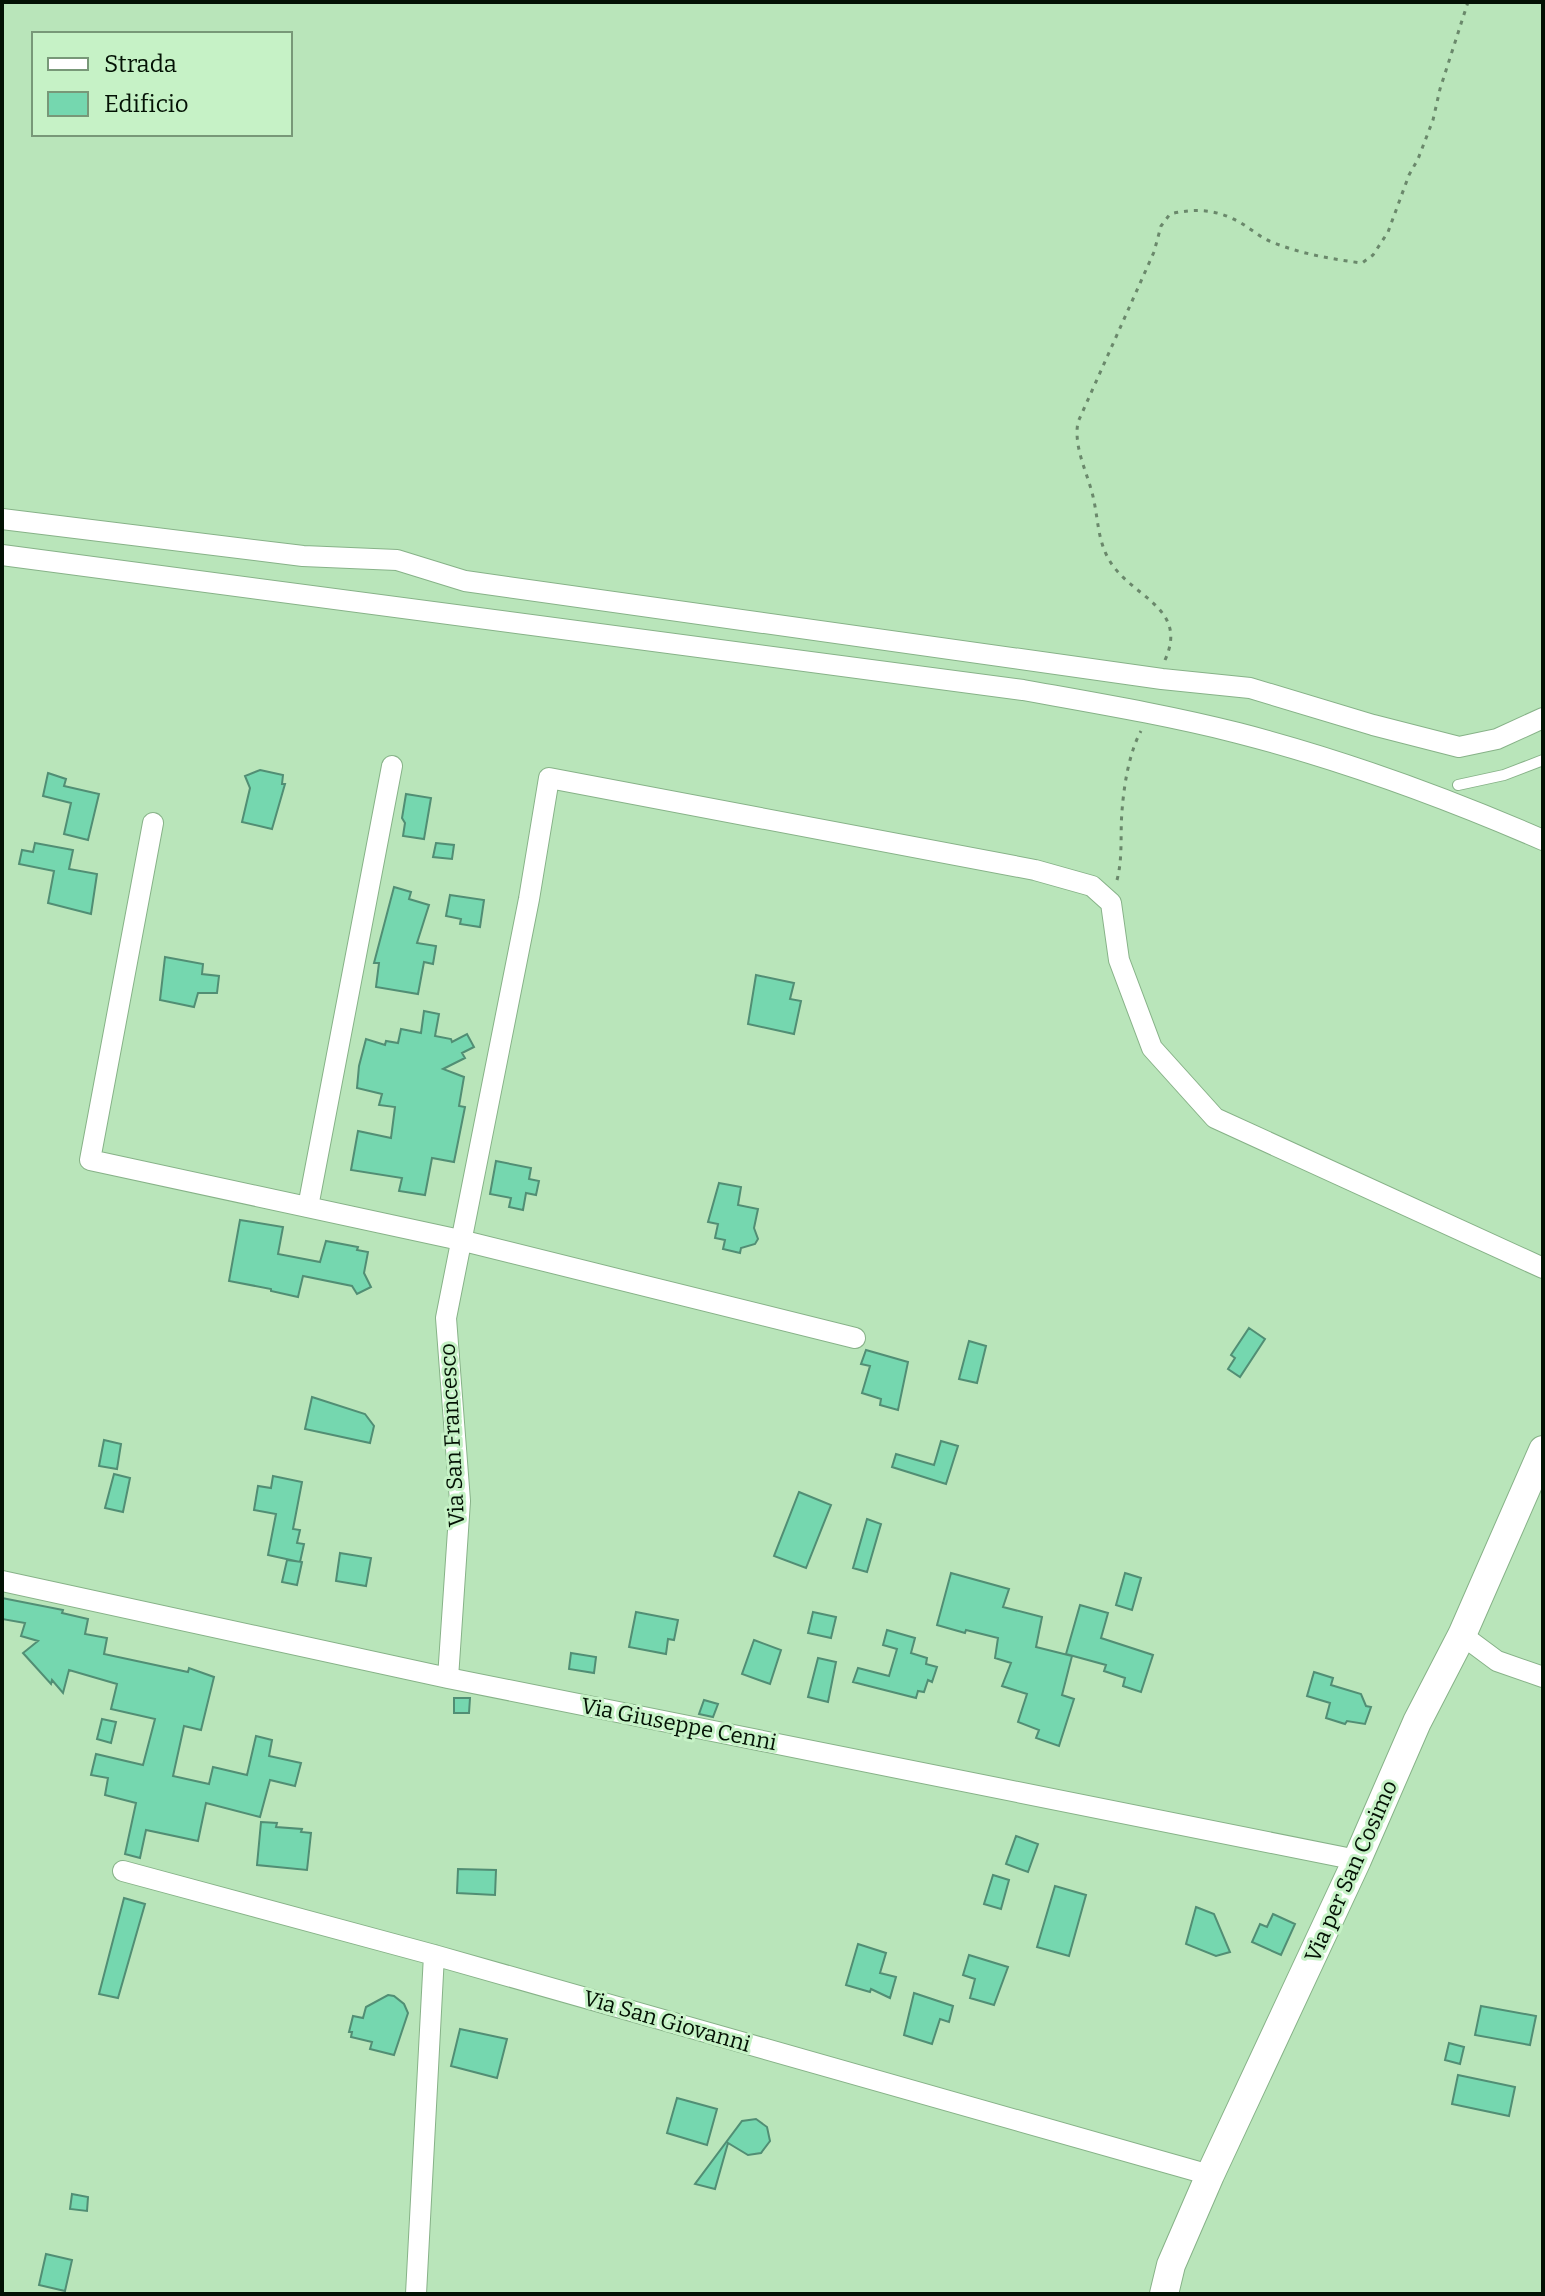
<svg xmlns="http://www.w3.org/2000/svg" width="1545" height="2296" font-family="Bitter,serif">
<rect width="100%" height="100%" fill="#b9e5ba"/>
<path fill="#75d7af" stroke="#518e74" stroke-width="2" d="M260 770 283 775 282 784H285L272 829 242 822 250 788 245 776Z
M48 773 66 779 64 786 99 794 88 840 64 834 71 803 43 796Z
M406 794 431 798 424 839 403 836 405 823 402 818Z
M35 843 73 850 69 869 97 874 91 914 48 903 54 871 19 864 22 850 33 852Z
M436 843 454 845 452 859 433 857Z
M394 887 411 892 409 899 429 905 417 943 436 946 433 964 424 962 418 994 376 987 379 963H374Z
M450 895 484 900 480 927 460 924 461 919 446 916Z
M165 957 203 964 202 974 219 976 217 993H198L194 1007 160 1000Z
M756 975 794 983 790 999 801 1001 794 1034 748 1024Z
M424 1011 439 1014 435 1036 451 1039 452 1042 467 1034 474 1047 462 1053 465 1058 443 1069 464 1077 459 1106 465 1107 454 1162 432 1158 425 1195 399 1191 402 1178 351 1170 358 1131 391 1138 395 1107 379 1105 382 1094 357 1088 359 1066 366 1039 385 1045 386 1041 398 1043 401 1029 421 1033Z
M496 1161 531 1168 529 1179 539 1181 536 1195 526 1193 523 1210 509 1207 511 1198 490 1194Z
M719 1183 741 1187 738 1205 758 1209 754 1228 758 1239 755 1244 741 1248 740 1253 723 1249 725 1240 715 1238 718 1224 708 1222Z
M240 1220 283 1227 278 1254 320 1262 326 1241 358 1247 357 1250 368 1252 364 1273 371 1287 357 1294 352 1286 303 1276 298 1297 271 1291V1289L229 1281Z
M1249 1328 1265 1339 1240 1377 1228 1369 1235 1358 1231 1355Z
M969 1341 986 1346 977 1383 959 1379Z
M866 1350 908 1362 898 1410 880 1405 881 1399 862 1393 870 1366 861 1364Z
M312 1397 365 1414 374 1426 370 1443 305 1429Z
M104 1440 121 1444 117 1469 99 1466Z
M941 1441 958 1446 946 1484 892 1467 896 1454 934 1465Z
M114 1474 130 1478 123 1512 105 1508Z
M273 1476 302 1482 293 1529 300 1530 297 1543 304 1544 300 1562 268 1555 276 1514 254 1510 258 1486 271 1488Z
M799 1492 831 1505 806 1568 774 1556Z
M867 1519 881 1524 867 1572 853 1568Z
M340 1553 371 1558 366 1586 336 1581Z
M287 1560 302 1562 297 1585 282 1582Z
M951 1573 1009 1589 1003 1607 1042 1617 1036 1647 1072 1656 1062 1695 1074 1699 1059 1746 1036 1738 1039 1730 1018 1722 1027 1694 1002 1686 1011 1663 995 1658 998 1638 966 1630 965 1633 937 1625Z
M1125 1573 1141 1578 1132 1610 1116 1605Z
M2 1598 63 1610 62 1613 88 1619 85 1634 107 1638 104 1654 188 1672 189 1668 214 1677 201 1730 184 1726 173 1776 209 1784 213 1767 247 1775 256 1736 272 1740 269 1756 301 1763 295 1786 270 1780 260 1817 206 1803 198 1841 146 1830 140 1858 125 1854 136 1803 105 1795 108 1778 91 1775 96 1754 143 1765 155 1719 111 1709 117 1684 69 1670 63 1693 52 1680 51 1684 23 1653 38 1641 21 1636 25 1623 2 1619Z
M1080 1605 1108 1613 1101 1638 1153 1655 1141 1692 1123 1686 1125 1678 1104 1671 1106 1665 1066 1654Z
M636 1612 678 1620 674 1640 668 1639 666 1654 629 1647Z
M813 1612 836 1617 831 1638 808 1633Z
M887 1630 915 1638 911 1653 927 1658 926 1664 937 1667 932 1682 928 1680 924 1692 918 1691 916 1698 853 1682 858 1668 889 1676 897 1649 883 1645Z
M754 1640 781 1650 770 1684 742 1674Z
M571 1653 596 1657 594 1673 569 1669Z
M818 1658 836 1662 828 1702 808 1697Z
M1314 1672 1333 1678 1331 1685 1361 1694 1366 1706 1371 1707 1365 1724 1347 1721 1345 1724 1326 1718 1330 1703 1307 1696Z
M454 1698H470L469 1713H454Z
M704 1700 718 1704 713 1717 699 1714Z
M102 1719 116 1722 111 1743 97 1739Z
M261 1822 277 1823 276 1827 302 1829 301 1832 311 1833 307 1870 257 1865Z
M1016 1836 1038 1844 1028 1872 1006 1864Z
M458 1869 496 1870 495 1895 457 1893Z
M993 1875 1009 1880 1001 1909 984 1904Z
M1055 1886 1086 1895 1069 1956 1037 1947Z
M124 1898 145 1904 118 1998 99 1994Z
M1196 1907 1214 1914 1230 1952 1216 1956 1186 1944Z
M1273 1914 1295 1924 1281 1955 1252 1942 1260 1924 1267 1927Z
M858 1944 886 1953 880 1973 896 1977 890 1998 871 1989 870 1992 846 1985Z
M969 1955 1008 1967 994 2005 970 1998 975 1979 963 1975Z
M914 1993 953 2006 949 2022 940 2019 932 2044 904 2035Z
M388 1995 394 1996 404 2004 408 2013 394 2055 370 2049 372 2042 351 2037 352 2032H349L353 2016 363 2018 366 2007Z
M1481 2006 1536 2016 1530 2045 1475 2035Z
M460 2029 507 2039 497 2078 451 2066Z
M1449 2043 1464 2047 1460 2064 1445 2060Z
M1458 2075 1515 2087 1509 2116 1452 2104Z
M677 2098 717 2109 707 2145 667 2133Z
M756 2119 767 2127 770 2141 761 2153 748 2155 728 2143 715 2189 695 2184 742 2121Z
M72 2194 88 2197 87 2211 70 2209Z
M46 2254 72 2260 65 2291 39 2285Z"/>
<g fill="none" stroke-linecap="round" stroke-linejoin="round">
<defs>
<path id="lane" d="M1458 785 1504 775 1543 760"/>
<path id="street" d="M2 519 303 556 397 560 465 581 1162 679 1250 688 1373 725 1459 747 1497 739 1543 718
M2 555 1023 690C1095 703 1167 715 1238 733 1343 760 1444 797 1543 840
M153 823 90 1160 460 1240 855 1338
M308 1207 392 766
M2 1581 448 1678 1357 1860
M1462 1635 1497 1661 1543 1677
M448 1678 460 1501 446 1318 529 899 549 778 1035 870 1092 886 1111 903 1119 960 1152 1048 1215 1118 1543 1268
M123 1871 434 1955 1210 2175
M416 2294 434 1955"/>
<path id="secondary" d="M1164 2294 1171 2265 1210 2175 1357 1860 1417 1722 1462 1635 1543 1450"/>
</defs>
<use href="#lane" stroke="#87b288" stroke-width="12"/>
<use href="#street" stroke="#87b288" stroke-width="22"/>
<use href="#secondary" stroke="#87b288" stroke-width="30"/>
<path stroke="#6a886b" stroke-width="3" stroke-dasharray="4 6" stroke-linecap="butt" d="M1165 660C1190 605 1127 597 1107 556 1098 538 1098 520 1094 501 1089 475 1073 449 1078 422L1154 252 1161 226 1170 214C1196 208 1217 209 1241 223 1251 229 1261 238 1272 242 1301 254 1331 259 1362 263L1373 255 1388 232 1409 175 1418 159 1433 120 1440 89 1468 2
M1117 880C1123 857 1120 835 1122 811 1124 785 1129 753 1141 731"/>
<use href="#lane" stroke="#fff" stroke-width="10"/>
<use href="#street" stroke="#fff" stroke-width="20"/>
<use href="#secondary" stroke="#fff" stroke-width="28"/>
</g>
<g text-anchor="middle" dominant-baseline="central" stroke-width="6" stroke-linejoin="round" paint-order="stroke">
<g font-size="22" fill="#031104" stroke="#c6f2c6">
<text transform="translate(452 1435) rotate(-93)">Via San Francesco</text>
<text transform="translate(679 1724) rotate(11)">Via Giuseppe Cenni</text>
<text transform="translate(1351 1871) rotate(-66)">Via per San Cosimo</text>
<text transform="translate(667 2021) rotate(16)">Via San Giovanni</text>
</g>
</g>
<rect width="1545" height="2296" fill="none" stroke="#031104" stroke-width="8"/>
<rect x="32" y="32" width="260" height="104" fill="#c6f2c6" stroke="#789878" stroke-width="2"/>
<rect x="48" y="58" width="40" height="12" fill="#ffffff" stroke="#789878" stroke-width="2"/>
<text x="104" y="72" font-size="24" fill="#031104">Strada</text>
<rect x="48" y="92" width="40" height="24" fill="#75d7af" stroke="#789878" stroke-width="2"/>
<text x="104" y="112" font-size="24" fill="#031104">Edificio</text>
</svg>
